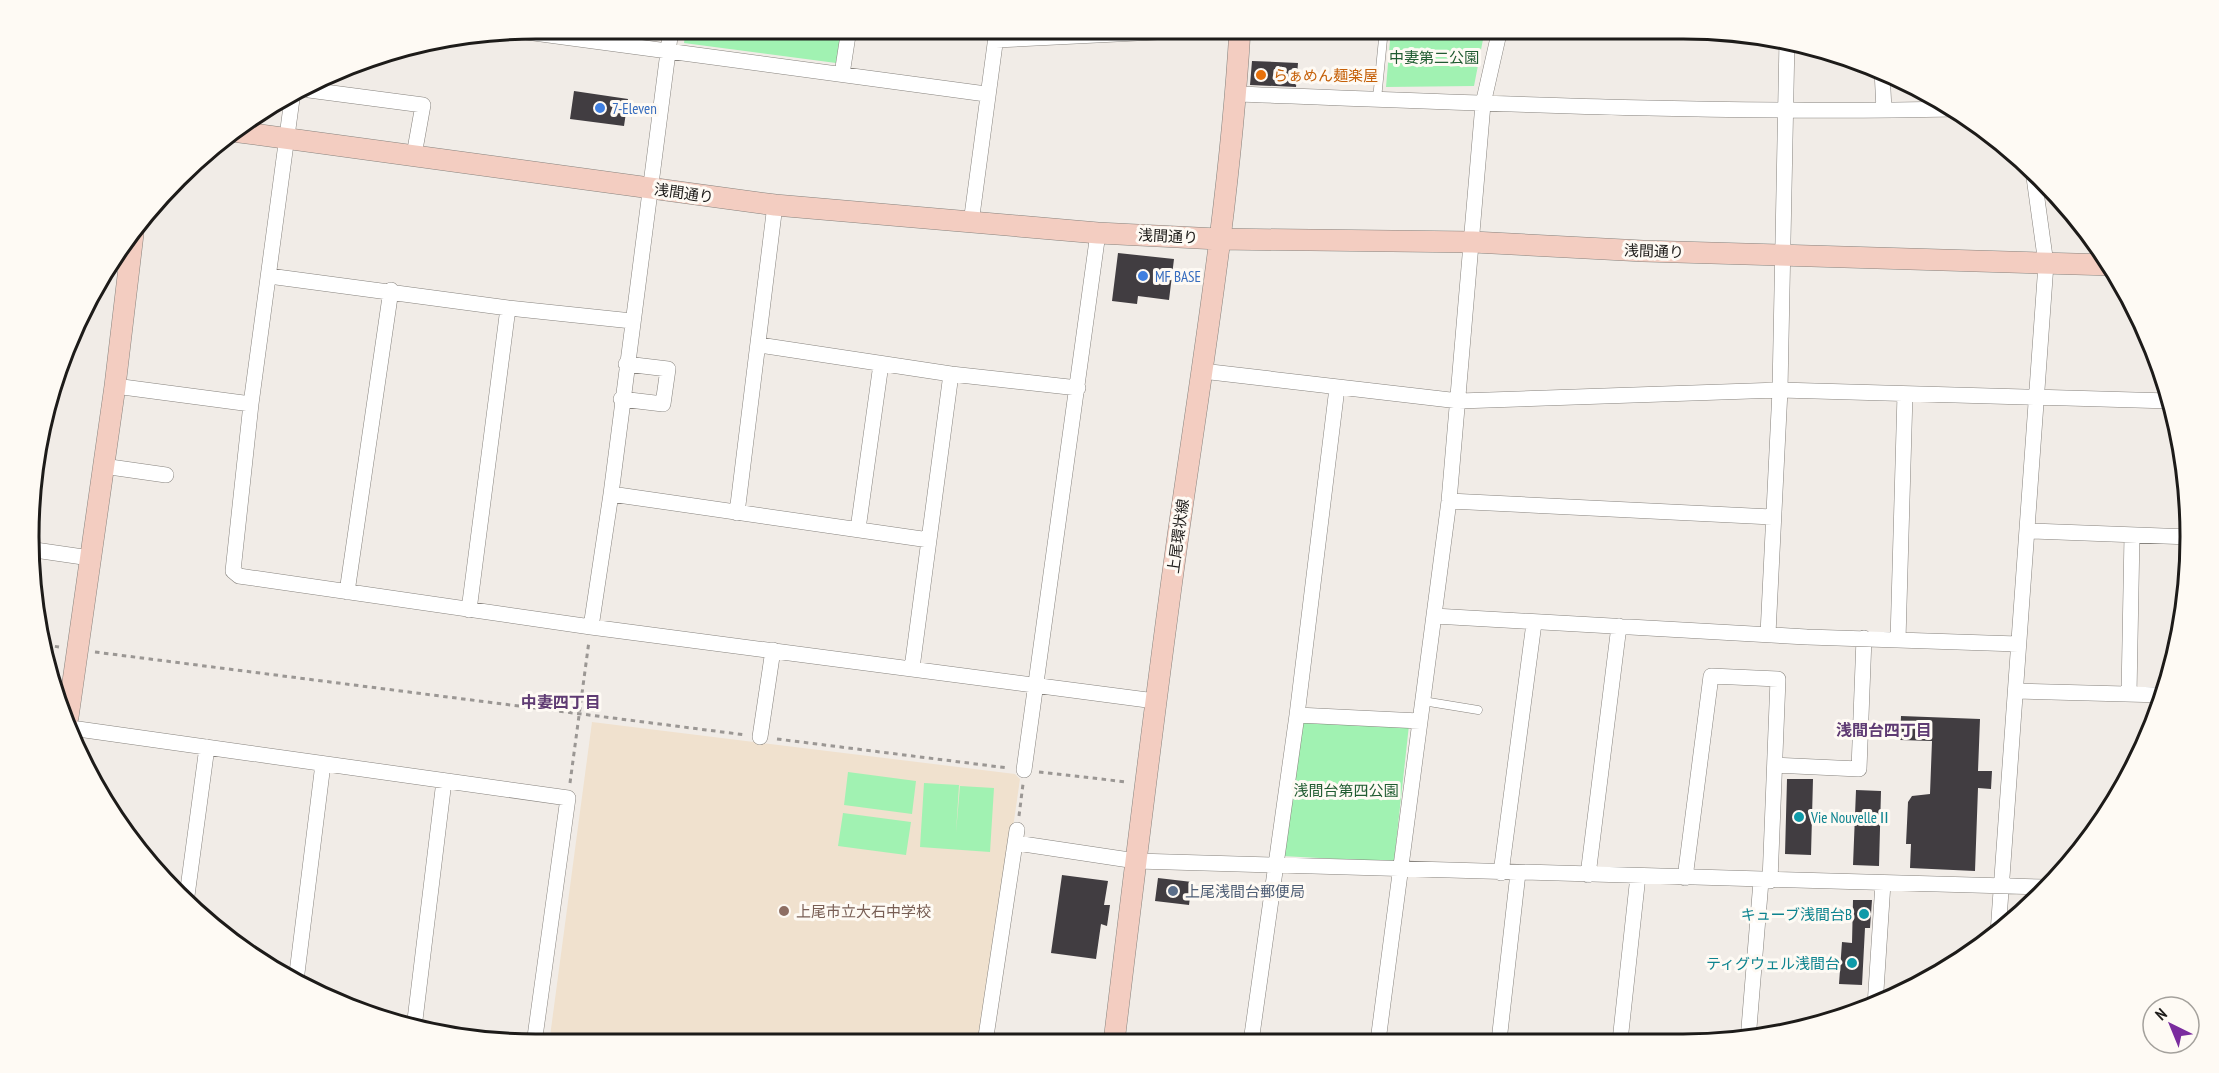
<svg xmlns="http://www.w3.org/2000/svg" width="2219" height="1073" font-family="'PT Sans Narrow','Noto Sans JP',sans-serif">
<rect width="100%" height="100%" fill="#f1ece7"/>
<path fill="#f0e1ce" d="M592 722 1015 774 1020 779 982 1043 549 1044Z"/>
<path fill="#a1f2b2" d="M686 29H842L836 63 684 43Z
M1391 29H1485L1474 86 1386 87Z
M1299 720 1409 725 1394 862 1282 856Z
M848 772 916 781 912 814 844 805Z
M924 783 959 785 956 833 960 786 994 788 990 852 920 847Z
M843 813 911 822 906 855 838 846Z"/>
<path fill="#413d41" d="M1252 61 1298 63 1296 87 1250 85Z
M574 91 628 99 624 126 570 119Z
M1118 253 1174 259 1169 300 1138 296 1137 304 1112 301Z
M1901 716 1980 719 1978 771H1992L1991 789 1978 788 1975 871 1910 868 1911 844H1906L1908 802 1912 796 1930 794 1932 741 1900 740Z
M1787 779H1813L1811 855 1785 854Z
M1856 790 1881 791 1879 866 1853 865Z
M1062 875 1108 881 1104 905H1110L1107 926 1101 924 1096 959 1051 953Z
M1158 878 1192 882 1189 905 1155 901Z
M1853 900H1872L1870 928H1865L1862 985 1839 984 1842 942 1852 943Z"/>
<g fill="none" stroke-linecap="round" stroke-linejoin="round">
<defs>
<path id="lane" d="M1377 99 1384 29
M1423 701 1478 710"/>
<path id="street" d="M519 31 986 94
M996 40 1218 29
M1882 70 1884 110
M842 74 849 29
M309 90 423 105 414 155
M1236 94C1476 103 1715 114 1955 109
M292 99 251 404 233 571 239 576 591 627 1155 701
M971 223 997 29
M110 263 128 265
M269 276 508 308 632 321
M759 345 951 374 1078 388
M1202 371 1459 401 1780 390 2170 401
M115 386 251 404
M621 399 663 404 668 369 626 364
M103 466 166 475
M611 494 929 540
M1449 501 1772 517
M737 513 775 205
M858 529 881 364
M2029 531 2190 537
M35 550 90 558
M347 592 391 290
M469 610 508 308
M1434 616 1807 637 2018 644
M591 627 611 494 671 29
M1768 634 1780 390 1787 40
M1898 640 1905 394
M912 668 951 374
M2017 691 2163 695
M2129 694 2132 535
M1297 715 1420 721
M71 728 568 798 534 1044
M760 737 773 650
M1775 765 1859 769 1864 638
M1024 770 1098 233
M1016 843 1136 861 2044 887
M1501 873 1534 623
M1588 875 1619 626
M1685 878 1711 676 1778 679 1770 881
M186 903 207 747
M1998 933 2046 264 2033 170
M296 981 323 764
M1875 1006 1883 883
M414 1028 444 781
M1748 1040 1761 881
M1378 1041 1449 501 1483 104 1500 29
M1499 1041 1518 873
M1620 1041 1638 876
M1251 1042 1297 715 1337 388
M985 1043 1017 830"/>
<path id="secondary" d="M232 131 775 205 1098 233 1218 239 1473 242 1643 251 2111 265
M68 717 115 386 133 234
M1114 1042C1134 876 1154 709 1177 543 1201 373 1230 201 1240 29"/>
</defs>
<use href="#lane" stroke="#87837e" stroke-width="9"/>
<use href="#street" stroke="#87837e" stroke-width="16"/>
<use href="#secondary" stroke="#87837e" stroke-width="22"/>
<path stroke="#9b9794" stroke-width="3" stroke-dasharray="4.5 4.5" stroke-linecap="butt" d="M46 645 59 647
M95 652 746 735
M777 739 1008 768
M1039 772 1127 782
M570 783 589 641
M1019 816 1023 784"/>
<use href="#lane" stroke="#fff" stroke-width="8"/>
<use href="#street" stroke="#fff" stroke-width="15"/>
<use href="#secondary" stroke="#f3cdc1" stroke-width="21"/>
</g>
<circle fill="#e8710a" stroke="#fefaf4" stroke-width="2" cx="1261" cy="75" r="6"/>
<g fill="#3f7fe0" stroke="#fefaf4" stroke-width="2">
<circle cx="600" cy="108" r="6"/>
<circle cx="1143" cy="276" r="6"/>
</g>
<g fill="#0f9aa8" stroke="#fefaf4" stroke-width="2">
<circle cx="1799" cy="817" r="6"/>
<circle cx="1864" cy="914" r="6"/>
<circle cx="1852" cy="963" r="6"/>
</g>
<circle fill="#5c6f8a" stroke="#fefaf4" stroke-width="2" cx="1173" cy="891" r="6"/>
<circle fill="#8d6e63" stroke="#fefaf4" stroke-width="2" cx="784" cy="911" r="6"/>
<g text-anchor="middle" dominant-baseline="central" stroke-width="6" stroke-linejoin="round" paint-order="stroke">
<g font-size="15" fill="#205b31" stroke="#fefaf4">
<text x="1434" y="57">中妻第二公園</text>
<text x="1346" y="790">浅間台第四公園</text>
</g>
<g font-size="15" fill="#c56008" stroke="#fefaf4" text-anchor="start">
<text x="1273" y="75">らぁめん麺楽屋</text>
</g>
<g font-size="15" fill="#366cbe" stroke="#fefaf4" text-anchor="start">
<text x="612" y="108">7-Eleven</text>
<text x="1155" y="276">MF BASE</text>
</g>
<g font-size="15" fill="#1d1b19" stroke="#fefaf4">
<text transform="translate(684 193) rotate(8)">浅間通り</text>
<text transform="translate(1168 236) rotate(3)">浅間通り</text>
<text transform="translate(1654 251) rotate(2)">浅間通り</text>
<text transform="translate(1178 536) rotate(-82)">上尾環状線</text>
</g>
<g font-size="15" fill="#0d838f" stroke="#fefaf4" text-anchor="end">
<text x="1811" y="817" text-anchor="start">Vie NouvelleⅡ</text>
<text x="1852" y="914">キューブ浅間台B</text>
<text x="1840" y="963">ティグウェル浅間台</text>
</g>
<g font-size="15" fill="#4e5e75" stroke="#fefaf4" text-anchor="start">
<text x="1185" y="891">上尾浅間台郵便局</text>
</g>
<g font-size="15" fill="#785e54" stroke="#fefaf4" text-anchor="start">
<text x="796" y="911">上尾市立大石中学校</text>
</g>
<g font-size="16" font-weight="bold" fill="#5f3b73" stroke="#fefaf4">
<text x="561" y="702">中妻四丁目</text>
<text x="1884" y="730">浅間台四丁目</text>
</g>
</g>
<path d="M0 0H2219V1073H0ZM536 39H1683A497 497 0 0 1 2180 536V537A497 497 0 0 1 1683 1034H536A497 497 0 0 1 39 537V536A497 497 0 0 1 536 39Z" fill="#fefaf4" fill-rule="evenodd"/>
<path fill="none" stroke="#1d1b19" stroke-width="3" d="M536 39H1683A497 497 0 0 1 2180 536V537A497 497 0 0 1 1683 1034H536A497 497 0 0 1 39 537V536A497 497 0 0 1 536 39Z"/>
<g transform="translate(2171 1025) rotate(317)"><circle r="28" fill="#fefaf4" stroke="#a4a19c" stroke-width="1.5"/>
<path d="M0-4.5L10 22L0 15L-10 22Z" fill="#7a2c9e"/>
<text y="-9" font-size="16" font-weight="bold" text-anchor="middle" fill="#1d1b19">N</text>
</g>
</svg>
